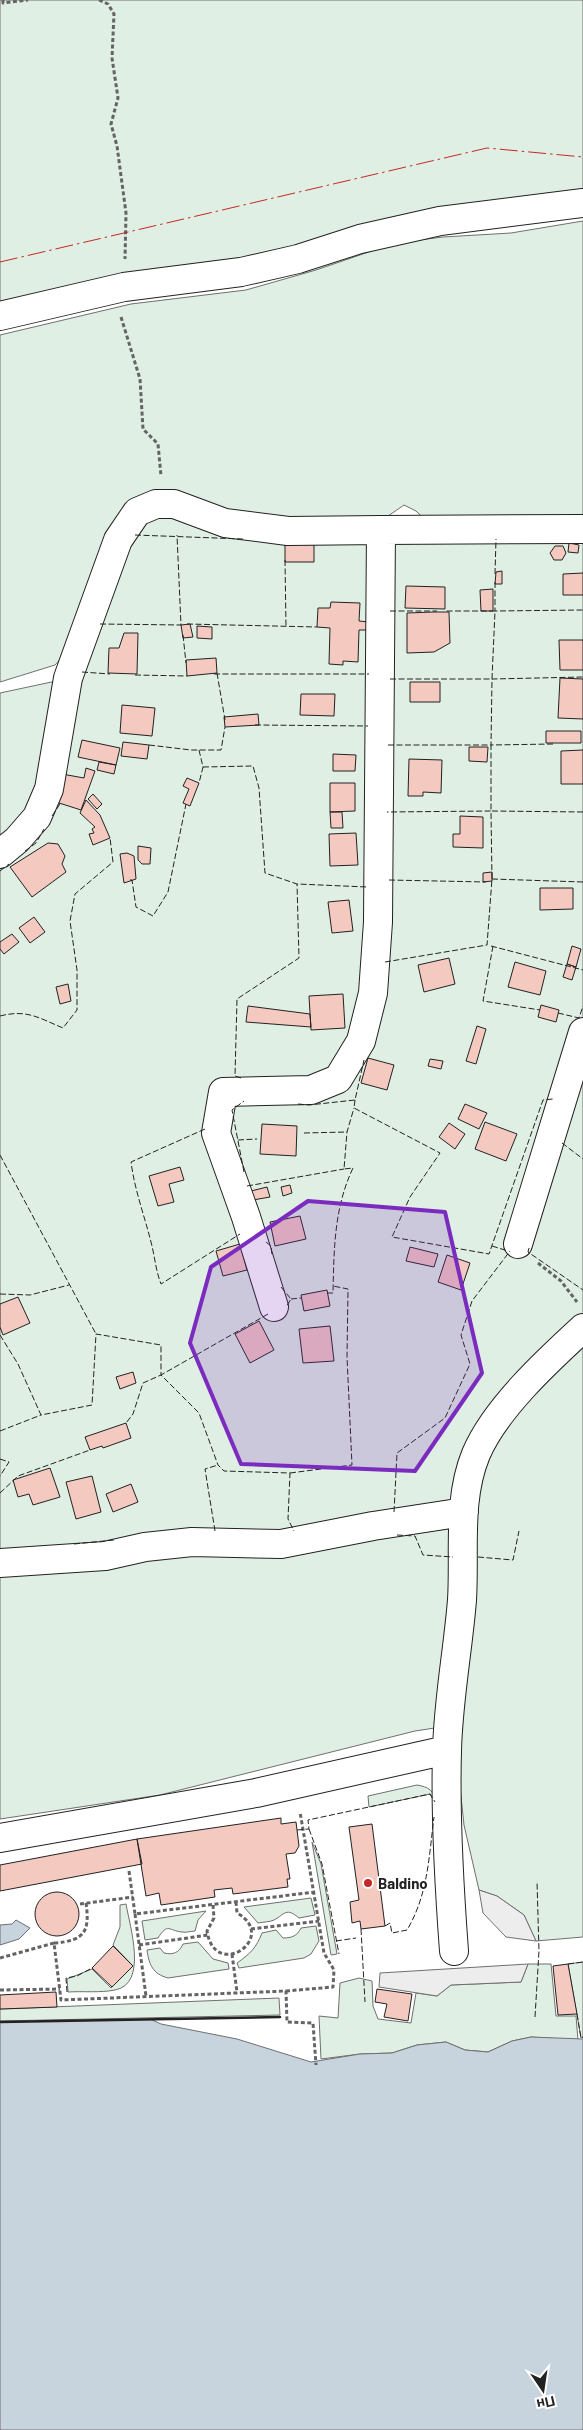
<svg xmlns="http://www.w3.org/2000/svg" width="583" height="2430" font-family="Barlow,sans-serif">
<rect width="100%" height="100%" fill="#fff"/>
<path fill="#e0efe3" stroke="#6f6f6f" d="M0 0H583V198L0 310Z
M583 221V524L429 523 416 511 404 505 378 523 313 526 150 499 75 643 55 665 0 682V335L131 304 246 290 316 270 395 243 443 237 511 233Z
M144 516 583 535V1937L536 1941 524 1915 497 1896 479 1890 464 1825 460 1787 461 1724 415 1731 160 1795 0 1819V693L75 677 111 580Z
M417 1785C428 1787 435 1790 435 1803L430 1794 369 1807 368 1796Z
M312 1842 321 1864 337 1954 331 1955Z
M311 1898 315 1915 299 1918C286 1907 285 1914 274 1920 270 1922 263 1922 258 1923L244 1907Z
M126 1904C130 1927 148 1984 115 1990 100 1993 83 1991 68 1992L67 1979 92 1969 111 1988 133 1966 113 1945 120 1927V1905Z
M206 1911 198 1920 195 1931C191 1931 186 1933 182 1932 169 1931 168 1922 158 1938L145 1940 142 1921Z
M316 1926 319 1941 311 1954 304 1958 239 1968 237 1963C251 1953 256 1948 262 1933L276 1930 283 1938C292 1938 297 1936 301 1928Z
M198 1942 213 1959 228 1963 229 1969 168 1978C153 1974 149 1965 147 1950L160 1948 164 1953C173 1955 179 1953 183 1944Z
M583 1962V2037L581 2038 568 1964Z
M528 1964H551L556 2016H576L578 2040 531 2037 512 2041 488 2052 465 2050 446 2042 417 2045 392 2053 360 2054 321 2059 319 2016 338 2018 340 1983 359 1978 372 1981 373 2006 378 2019 411 2023 416 1993 437 1996 451 1985 521 1982Z
M279 1998 280 2015 0 2021V2009Z"/>
<path fill="#ededed" stroke="#6f6f6f" d="M479 1890 497 1896 524 1915 536 1941 506 1937 483 1913Z
M528 1964 521 1982 451 1985 437 1996 379 1987 380 1973Z"/>
<path fill="#c7d3dd" stroke="#6f6f6f" d="M16 1920 30 1928 19 1939 0 1945V1925L12 1924Z
M150 2019 161 2024 237 2039 311 2062 360 2054 392 2053 417 2045 446 2042 465 2050 488 2052 512 2041 531 2037 583 2039V2430H0V2022Z"/>
<path fill="#f3c9c0" stroke="#222" d="M285 542H314V562H285Z
M569 543 579 545 578 553 568 552Z
M555 546H563L566 553 562 560H554L550 553Z
M502 571V584H495L496 572Z
M583 573V595H563V574Z
M406 586 445 587V609L405 608Z
M493 589V611H481L480 590Z
M331 602 360 603 359 621 369 622 368 630H359L358 662 343 661V665L329 664 330 628 317 627 318 608H330Z
M433 612H449L450 643 434 652 407 653V613Z
M190 624 193 637 183 638 181 625Z
M197 626 212 627V639L197 638Z
M124 633H138L137 674 108 673 109 648H119Z
M559 640H583V670H560Z
M216 658 217 673 187 676 186 660Z
M560 678 583 679V719L558 718Z
M410 682H440V702H410Z
M301 694H335L334 716 300 715Z
M122 705 155 708 152 736 120 733Z
M258 714 259 725 225 727 224 717Z
M546 731H581V743H546Z
M82 740 120 748 116 765 78 757Z
M123 742 149 745 147 759 121 756Z
M469 747H488L487 762 469 761Z
M583 750V784H561V751Z
M333 754 356 755 355 771H333Z
M409 759 442 760 441 793 423 792V796H408Z
M99 762 116 765 114 774 97 770Z
M86 768 95 771 81 810 56 802 62 774 84 778Z
M187 778 199 783 190 806 183 803 189 789 183 786Z
M330 783H355V811L330 812Z
M93 794 102 804 97 809 88 799Z
M86 800 100 815 110 838 93 845 89 834 94 833 92 829 95 827 80 813Z
M330 812H342L343 828H331Z
M460 816 483 817V848L453 847V834H460Z
M356 833 358 865 330 866 329 834Z
M48 843 58 844 65 856 62 864 66 872 32 897 10 867Z
M138 846 151 848 150 864H142L138 860Z
M127 853 134 856 136 879 124 883 120 854Z
M492 872V881L483 882V873Z
M540 888H573V909L540 910Z
M349 900 353 931 332 933 328 902Z
M34 917 45 932 30 943 19 928Z
M12 934 19 942 4 954 0 949V942Z
M572 946 581 949 576 967 567 964Z
M449 958 455 984 424 992 418 965Z
M515 962 546 971 540 995 508 987Z
M567 964 576 967 572 980 563 977Z
M68 984 71 1001 60 1004 56 987Z
M343 994 345 1028 311 1030 309 996Z
M541 1005 559 1010 556 1022 538 1017Z
M248 1006 310 1014 311 1027 246 1022Z
M477 1026 486 1029 476 1064 466 1061Z
M368 1058 394 1065 387 1090 361 1083Z
M430 1059 443 1061 441 1069 428 1066Z
M465 1104 487 1113 479 1129 458 1119Z
M485 1122 517 1134 506 1161 475 1149Z
M449 1123 465 1134 455 1149 439 1137Z
M262 1124 297 1126 296 1156 260 1154Z
M180 1167 184 1180 169 1184 174 1202 158 1206 149 1176Z
M290 1185 292 1193 283 1196 281 1187Z
M267 1187 270 1197 253 1200 251 1191Z
M300 1216 306 1239 275 1246 270 1222Z
M240 1244 247 1270 223 1276 216 1251Z
M410 1247 438 1254 434 1267 406 1261Z
M447 1255 470 1263 461 1290 438 1282Z
M327 1290 330 1306 304 1311 301 1295Z
M18 1297 30 1323 3 1335 0 1327V1304Z
M259 1321 274 1350 250 1363 235 1334Z
M330 1326 334 1361 303 1363 299 1329Z
M133 1372 136 1383 120 1389 116 1377Z
M126 1423 131 1438 103 1448 102 1446 90 1450 85 1437Z
M50 1468 60 1497 33 1505 29 1494 18 1497 13 1480Z
M92 1476 101 1512 76 1519 66 1482Z
M131 1484 138 1502 113 1512 106 1494Z
M281 1818V1824L296 1822 299 1846 295 1853 286 1854 290 1879H287L288 1887 233 1894 232 1888 214 1890 215 1897 161 1905 159 1893 146 1896 137 1839Z
M372 1824 385 1926 361 1929 360 1921 352 1923 350 1902 359 1900 349 1827Z
M137 1839 142 1864 0 1891V1865Z
M35 1914a22 22 0 1 1 44 0a22 22 0 1 1-44 0Z
M113 1946 133 1966 112 1987 92 1968Z
M568 1964 577 2014 558 2015 553 1966Z
M377 1989 412 1994 408 2021 384 2017 387 2004 375 2002Z
M56 1992 57 2007 0 2009V1995Z"/>
<g fill="none" stroke-linecap="round" stroke-linejoin="round">
<defs>
<path id="minor" d="M0 316 124 287 241 272 298 259 360 239 440 221 583 203
M0 854 17 840 37 817 49 789 68 678 118 540 137 512 156 504H174L225 523 288 531 381 530
M518 1244 583 1032
M274 1307 246 1217 216 1133 223 1092 311 1090 338 1079 361 1041 373 993 378 922 381 530 583 529
M0 1563 105 1556 145 1547 192 1542 281 1544 373 1526 464 1512
M0 1838 256 1793 447 1750
M454 1951C449 1884 445 1818 447 1751 448 1701 458 1650 462 1600 465 1552 457 1500 476 1454 495 1409 547 1361 583 1328"/>
</defs>
<use href="#minor" stroke="#222" stroke-width="30"/>
<path stroke="#646464" stroke-width="3" stroke-dasharray="4 2.5" stroke-linecap="butt" d="M3 0V3L28 0
M99 0 108 4 114 14 112 58 118 98 111 124 117 146 126 213 125 259
M121 317 140 379 143 429 158 444 161 476
M538 1263 561 1281 577 1302
M129 1871 135 1914 315 1892
M80 1904 133 1897
M213 1905 214 1918 207 1931C215 1982 280 1937 237 1913L236 1902
M135 1914 146 1996
M251 1929 319 1921
M54 1943C85 1941 90 1931 86 1903
M139 1945 208 1935
M232 1954 237 1992
M0 1958 54 1943 61 2000 286 1991 287 2022 313 2023 316 2065
M0 1990 60 1989
M286 1991 333 1987 334 1970 324 1953 300 1812"/>
<use href="#minor" stroke="#fff" stroke-width="28"/>
<path stroke="#222" stroke-width="1" stroke-dasharray="6 2.5" stroke-linecap="butt" d="M135 535 243 539
M285 560 286 627
M495 574 496 539
M495 582V611L583 610
M390 611H437
M100 624 181 625 177 535
M187 624 317 627
M183 635 186 663
M82 672 110 674
M217 673 225 720
M214 674H369
M135 675 187 676
M390 679H492L495 611H445
M255 725 368 726
M553 744 491 745 492 679 583 677
M149 745 191 750H221L225 727
M388 745H491V811L583 812
M199 750 203 767 199 783
M203 767 253 766 259 788 265 873 297 884 367 887
M52 816 60 804
M25 851 36 843 44 829
M0 871 9 864
M492 879 583 882
M130 880H132L136 907 153 916 168 892 186 804
M389 880 486 882
M491 946 583 970
M493 946 483 1001 540 1010
M385 962 487 945 492 879 491 811 387 812
M558 1013 579 1018 583 1006
M0 1016C27 1009 39 1018 63 1028L77 1010V970L70 921 75 894 113 862 110 838
M241 1078 235 1076 237 999 299 958 297 884
M355 1100 354 1108 440 1153 410 1197 392 1237 489 1254 543 1100 553 1099
M298 1104 309 1105 355 1100 364 1060
M205 1129 131 1162C135 1192 145 1217 152 1246 155 1259 156 1271 161 1284L240 1234
M304 1133 347 1132
M238 1140 257 1139
M562 1143 583 1159
M0 1155 96 1334
M244 1172 232 1110 244 1101
M247 1186 344 1169
M266 1242 271 1246 272 1255
M492 1246 508 1251
M529 1248 528 1252 583 1290
M281 1287 291 1299 286 1307
M327 1293H333C334 1249 334 1208 353 1168L344 1169 347 1132 354 1108
M0 1294 30 1295 69 1285
M291 1299 301 1298
M268 1314 161 1375 199 1413 218 1465 224 1471 290 1473 288 1519 294 1531
M0 1335 18 1364 41 1415 92 1405 96 1334 161 1345V1375L143 1383 133 1414 126 1423
M0 1431 41 1415
M0 1459 9 1462 0 1476
M290 1473 352 1465 347 1357 348 1289 333 1286
M0 1493 18 1476 90 1450
M394 1512 397 1453 445 1418 470 1364 461 1335 472 1301 510 1251
M215 1531 205 1469 218 1465
M397 1535 415 1536 423 1555 453 1557
M74 1544 114 1540
M478 1557 513 1560 519 1531
M309 1829 322 1864 339 1954
M297 1830 309 1829 308 1820 430 1794 435 1802
M385 1926 390 1923 392 1933 407 1930C428 1895 429 1856 434 1817
M361 1929 365 2002
M336 1941 356 1938
M568 1964 583 1962
M67 1992 66 1978 77 1976 92 1968
M577 2014 581 2038 583 2037
M535 2017 539 1951 537 1881"/>
<path stroke="#222" stroke-width="2.5" d="M0 2022 280 2017"/>
<path stroke="#c62828" stroke-width="1" stroke-dasharray="18 4 2.5 4" stroke-linecap="butt" d="M0 262 487 148 583 157"/>
</g>
<path fill="#7b2cbf" fill-opacity="0.2" stroke="#7b2cbf" stroke-width="4" stroke-linejoin="round" d="M308 1201 445 1212 482 1373 415 1471 241 1464 190 1343 211 1267Z"/>
<circle fill="#c62828" stroke="#fff" stroke-width="2" cx="368" cy="1883" r="5"/>
<g text-anchor="middle" dominant-baseline="central" stroke-width="4" stroke-linejoin="round" paint-order="stroke">
<g font-size="15" font-weight="bold" fill="#222" stroke="#fff" text-anchor="start">
<text x="378" y="1883">Baldino</text>
</g>
</g>
<g transform="translate(543 2390) rotate(167)" stroke="#ffffff" stroke-width="4" paint-order="stroke">
<path d="M0-4L9 19L0 12L-9 19Z" fill="#222222"/>
<text y="-8" font-size="14" font-weight="bold" text-anchor="middle" fill="#222222">Пн</text>
</g>
</svg>
